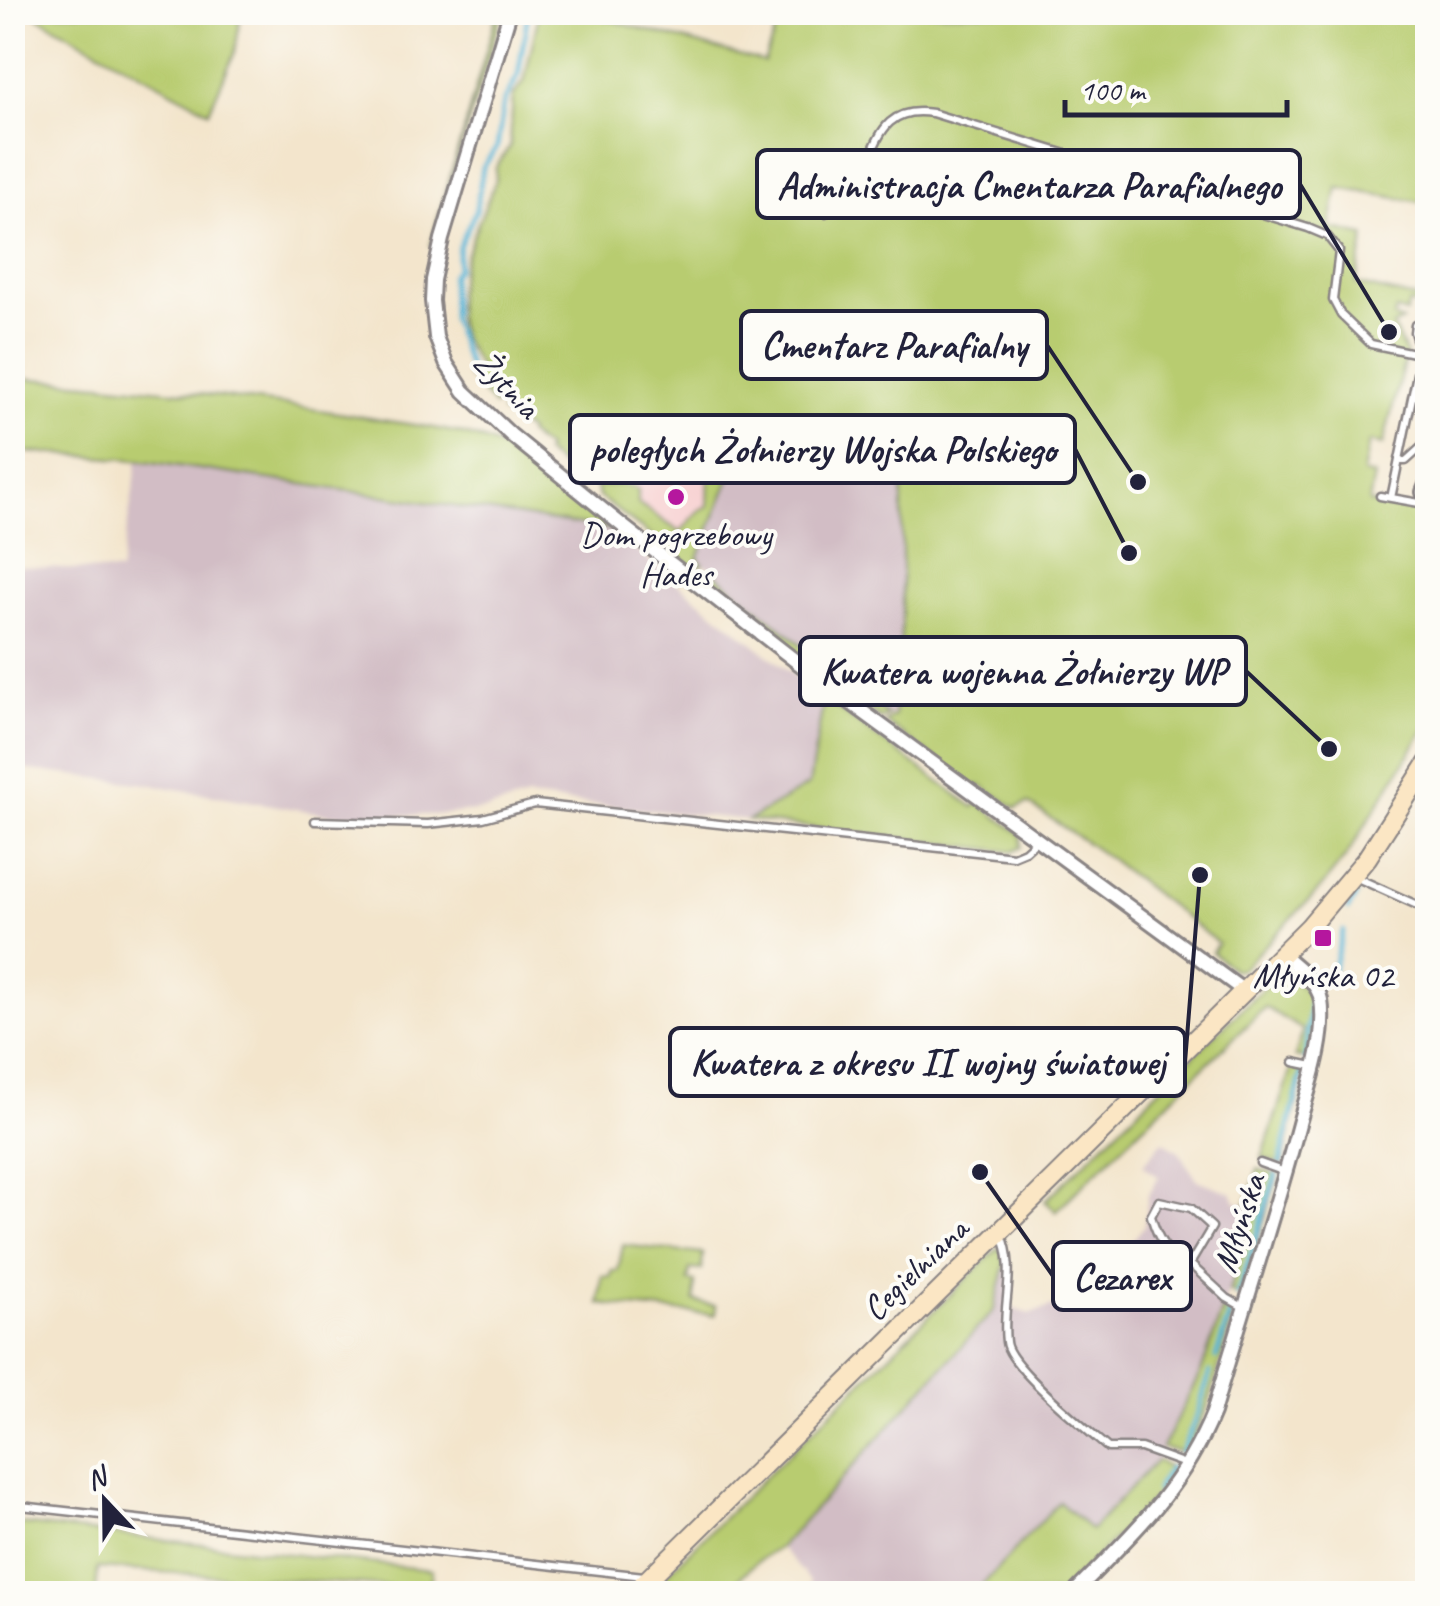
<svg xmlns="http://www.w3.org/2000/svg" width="1440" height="1606" font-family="Caveat,sans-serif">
<rect width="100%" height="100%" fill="#fdfcf7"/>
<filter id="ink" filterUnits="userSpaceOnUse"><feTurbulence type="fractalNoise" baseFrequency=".01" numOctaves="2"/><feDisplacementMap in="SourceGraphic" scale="20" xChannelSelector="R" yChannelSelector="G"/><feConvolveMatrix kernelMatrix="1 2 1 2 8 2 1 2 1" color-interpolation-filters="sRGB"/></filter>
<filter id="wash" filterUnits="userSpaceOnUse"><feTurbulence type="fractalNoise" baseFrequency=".0048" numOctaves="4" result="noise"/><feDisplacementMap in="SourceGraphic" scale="40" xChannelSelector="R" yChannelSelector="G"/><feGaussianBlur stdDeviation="2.25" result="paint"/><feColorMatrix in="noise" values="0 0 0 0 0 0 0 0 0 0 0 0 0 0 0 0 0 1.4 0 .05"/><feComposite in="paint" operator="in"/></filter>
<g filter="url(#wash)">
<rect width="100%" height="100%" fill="#f3e5cc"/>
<path fill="#f7cfd0" d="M647 451 738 459 698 558 627 506Z"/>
<path fill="#d2bdc5" d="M774 458 902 460V620L894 713 886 715 698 558 738 459 756 462Z
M138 460 609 529 824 699 809 785 749 820 527 798 487 810 434 815H332L147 784 13 768 12 566 120 572Z
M1163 1141 1179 1151 1197 1180 1232 1193 1236 1202 1256 1208 1201 1372 1157 1460 1091 1531 1059 1502 974 1593H801L811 1582 780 1547 994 1310 1005 1265 1013 1272 1010 1308 1030 1314 1068 1301 1113 1265 1144 1226 1148 1195 1159 1177 1143 1165Z"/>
<path fill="#b8cc6f" stroke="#6d7755" stroke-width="2.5" d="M224 12 240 21 235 52 209 111 31 13Z
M497 13H502L430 247Z
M539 13H584L764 62 782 13H1427V203L1338 188 1330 228 1365 236 1356 284 1427 301V308L1409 303 1406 313 1396 310 1394 318 1402 321 1393 326 1406 355 1383 445 1369 442 1363 473 1374 476 1369 503 1427 511V726L1347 855 1321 888 1241 970 1232 969 1212 952 1218 943 1110 859 1028 803 1016 808 980 785 976 789 885 722 894 716 902 620V460L774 458 756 462 738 459 698 558 703 564 694 568 599 497 596 486 619 484 638 489V503L680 532 700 510 708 506 709 467 649 462C644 474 639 473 627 470L623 456 591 459 589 474 577 478 544 453 546 449 527 434 528 431 501 412 505 408 499 402 494 406 468 376 475 373 478 366C473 356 466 347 462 337 443 288 478 227 495 182L496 167 510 146 513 96 524 82Z
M12 378C135 384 255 399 376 419 416 426 465 429 502 448L512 445 528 456 524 461 609 529 138 460 13 451Z
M714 573 886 714 888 715 880 719 716 588 712 583Z
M824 699 974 807 978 803 1021 834 1022 847 1013 852 749 820 809 785Z
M1285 979C1325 987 1313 1030 1308 1059L1295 1057 1303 1030 1265 1007 1056 1211 1045 1201 1265 986Z
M1291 1068 1304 1071 1282 1165 1262 1158Z
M1258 1169 1278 1175 1243 1288 1237 1295 1229 1291 1256 1209 1246 1205Z
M623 1245 703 1254 702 1270 690 1269 688 1281 695 1282 694 1301 716 1306 715 1315 599 1304 602 1276 611 1277 612 1271H618Z
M998 1248 1002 1251 1005 1265 994 1310 780 1547 755 1563 724 1593 646 1594Z
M1224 1306 1231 1311 1232 1322 1209 1403 1187 1454 1162 1448 1201 1372Z
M1157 1460 1172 1471 1167 1484 1062 1593 974 1594 1059 1502 1091 1530Z
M12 1523 432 1570 430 1589 98 1568 96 1593 13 1592Z"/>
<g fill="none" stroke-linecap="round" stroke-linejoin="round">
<path stroke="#58b5d6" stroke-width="5" d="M470 371 452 320 451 276 457 268 459 246 476 210 483 167 497 147 504 102 518 76 528 13
M1348 909 1356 895
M1330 981 1343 931
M1305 1059 1310 1004
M1280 1163 1302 1072
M1237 1295 1276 1175
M1216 1357 1231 1311
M1181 1453 1196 1419 1210 1372
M1156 1490 1170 1468"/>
</g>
</g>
<g filter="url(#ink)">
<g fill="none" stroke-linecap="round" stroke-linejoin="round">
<defs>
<path id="lane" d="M826 213C835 205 848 196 855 186 878 150 877 104 932 113L1308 228 1327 236 1339 251 1333 300 1341 315 1371 344 1428 356
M1018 427V423
M1399 461H1406L1428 441
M1380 496 1425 504
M1391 498 1421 355 1414 332 1415 325 1428 322
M315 821 428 824 483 818 535 804 1013 856 1025 851 1037 840
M1355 877 1428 910
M1294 1062 1313 1066
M1260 1163 1285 1172
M1001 1233C1018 1269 1001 1304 1006 1342 1008 1366 1086 1429 1108 1448H1141L1188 1465
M1190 1264C1166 1254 1158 1240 1151 1216L1159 1201 1191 1208 1212 1227 1190 1264 1227 1298 1243 1307
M12 1505 644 1576"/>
<path id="street" d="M510 12 442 239 433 280 432 301 436 337 446 363 464 391 511 435 624 527 829 687 1244 991
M1428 480 1423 492 1428 504
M1073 1594C1130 1536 1182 1490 1213 1413 1241 1315 1274 1218 1300 1120 1310 1084 1327 1037 1321 1000 1317 980 1296 967 1282 954"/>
<path id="secondary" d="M633 1594 1309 927 1367 858 1428 763"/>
</defs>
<use href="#lane" stroke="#8a8484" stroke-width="11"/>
<use href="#street" stroke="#8a8484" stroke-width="18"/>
<use href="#secondary" stroke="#8a8484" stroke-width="22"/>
<use href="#lane" stroke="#fff" stroke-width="6"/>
<use href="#street" stroke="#fff" stroke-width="12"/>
<use href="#secondary" stroke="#fbe6c4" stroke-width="18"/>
</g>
</g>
<g fill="#b5179e" stroke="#fdfcf7" stroke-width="4">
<circle cx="676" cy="497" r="10"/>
<rect x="1313" y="928" width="20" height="20" rx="5"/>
</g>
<g text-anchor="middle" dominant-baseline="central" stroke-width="8" stroke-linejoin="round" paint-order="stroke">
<g font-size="35" fill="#22223b" stroke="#fdfcf7">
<text transform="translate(507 384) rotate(47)">Żytnia</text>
<text transform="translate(1239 1223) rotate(-72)">Młyńska</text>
<text transform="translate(915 1269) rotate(-44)">Cegielniana</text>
</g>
<g font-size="35" fill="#22223b" stroke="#fdfcf7">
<text x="676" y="534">Dom pogrzebowy<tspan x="676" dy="40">Hades</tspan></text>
<text x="1323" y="975">Młyńska 02</text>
</g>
</g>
<path fill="none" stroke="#22223b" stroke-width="4" d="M1389 332L1300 184M1138 482L1047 345M1129 553L1075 449M1329 749L1246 671M1200 875L1185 1062M980 1172L1053 1276"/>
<g fill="#22223b" stroke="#fdfcf7" stroke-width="4">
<circle cx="1389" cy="332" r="10"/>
<circle cx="1138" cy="482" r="10"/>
<circle cx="1129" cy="553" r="10"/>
<circle cx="1329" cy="749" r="10"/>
<circle cx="1200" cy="875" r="10"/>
<circle cx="980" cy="1172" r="10"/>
</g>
<g fill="#fdfcf7" stroke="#22223b" stroke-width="4">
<rect x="757" y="150" width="543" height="68" rx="10"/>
<rect x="741" y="311" width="306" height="68" rx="10"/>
<rect x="570" y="415" width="505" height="68" rx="10"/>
<rect x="800" y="637" width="446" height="68" rx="10"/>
<rect x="670" y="1028" width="515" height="68" rx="10"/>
<rect x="1053" y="1242" width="138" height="68" rx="10"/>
</g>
<g font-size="38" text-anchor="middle" font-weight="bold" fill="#22223b">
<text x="1029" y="198">Administracja Cmentarza Parafialnego</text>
<text x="894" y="358">Cmentarz Parafialny</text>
<text x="823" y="462">poległych Żołnierzy Wojska Polskiego</text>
<text x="1023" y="684">Kwatera wojenna Żołnierzy WP</text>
<text x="928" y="1075">Kwatera z okresu II wojny światowej</text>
<text x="1122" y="1290">Cezarex</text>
</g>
<rect width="1440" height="1606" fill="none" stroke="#fdfcf7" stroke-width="50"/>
<g transform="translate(105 1501) rotate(338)" stroke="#fdfcf7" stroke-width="8" paint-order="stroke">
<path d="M0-8L18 38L0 25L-18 38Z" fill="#22223b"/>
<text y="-15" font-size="28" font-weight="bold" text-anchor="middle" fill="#22223b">N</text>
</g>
<path d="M1065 100v15h222v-15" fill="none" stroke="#22223b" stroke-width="5"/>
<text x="1080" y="100" font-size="30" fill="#22223b" stroke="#fdfcf7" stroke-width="8" paint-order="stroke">100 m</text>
</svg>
